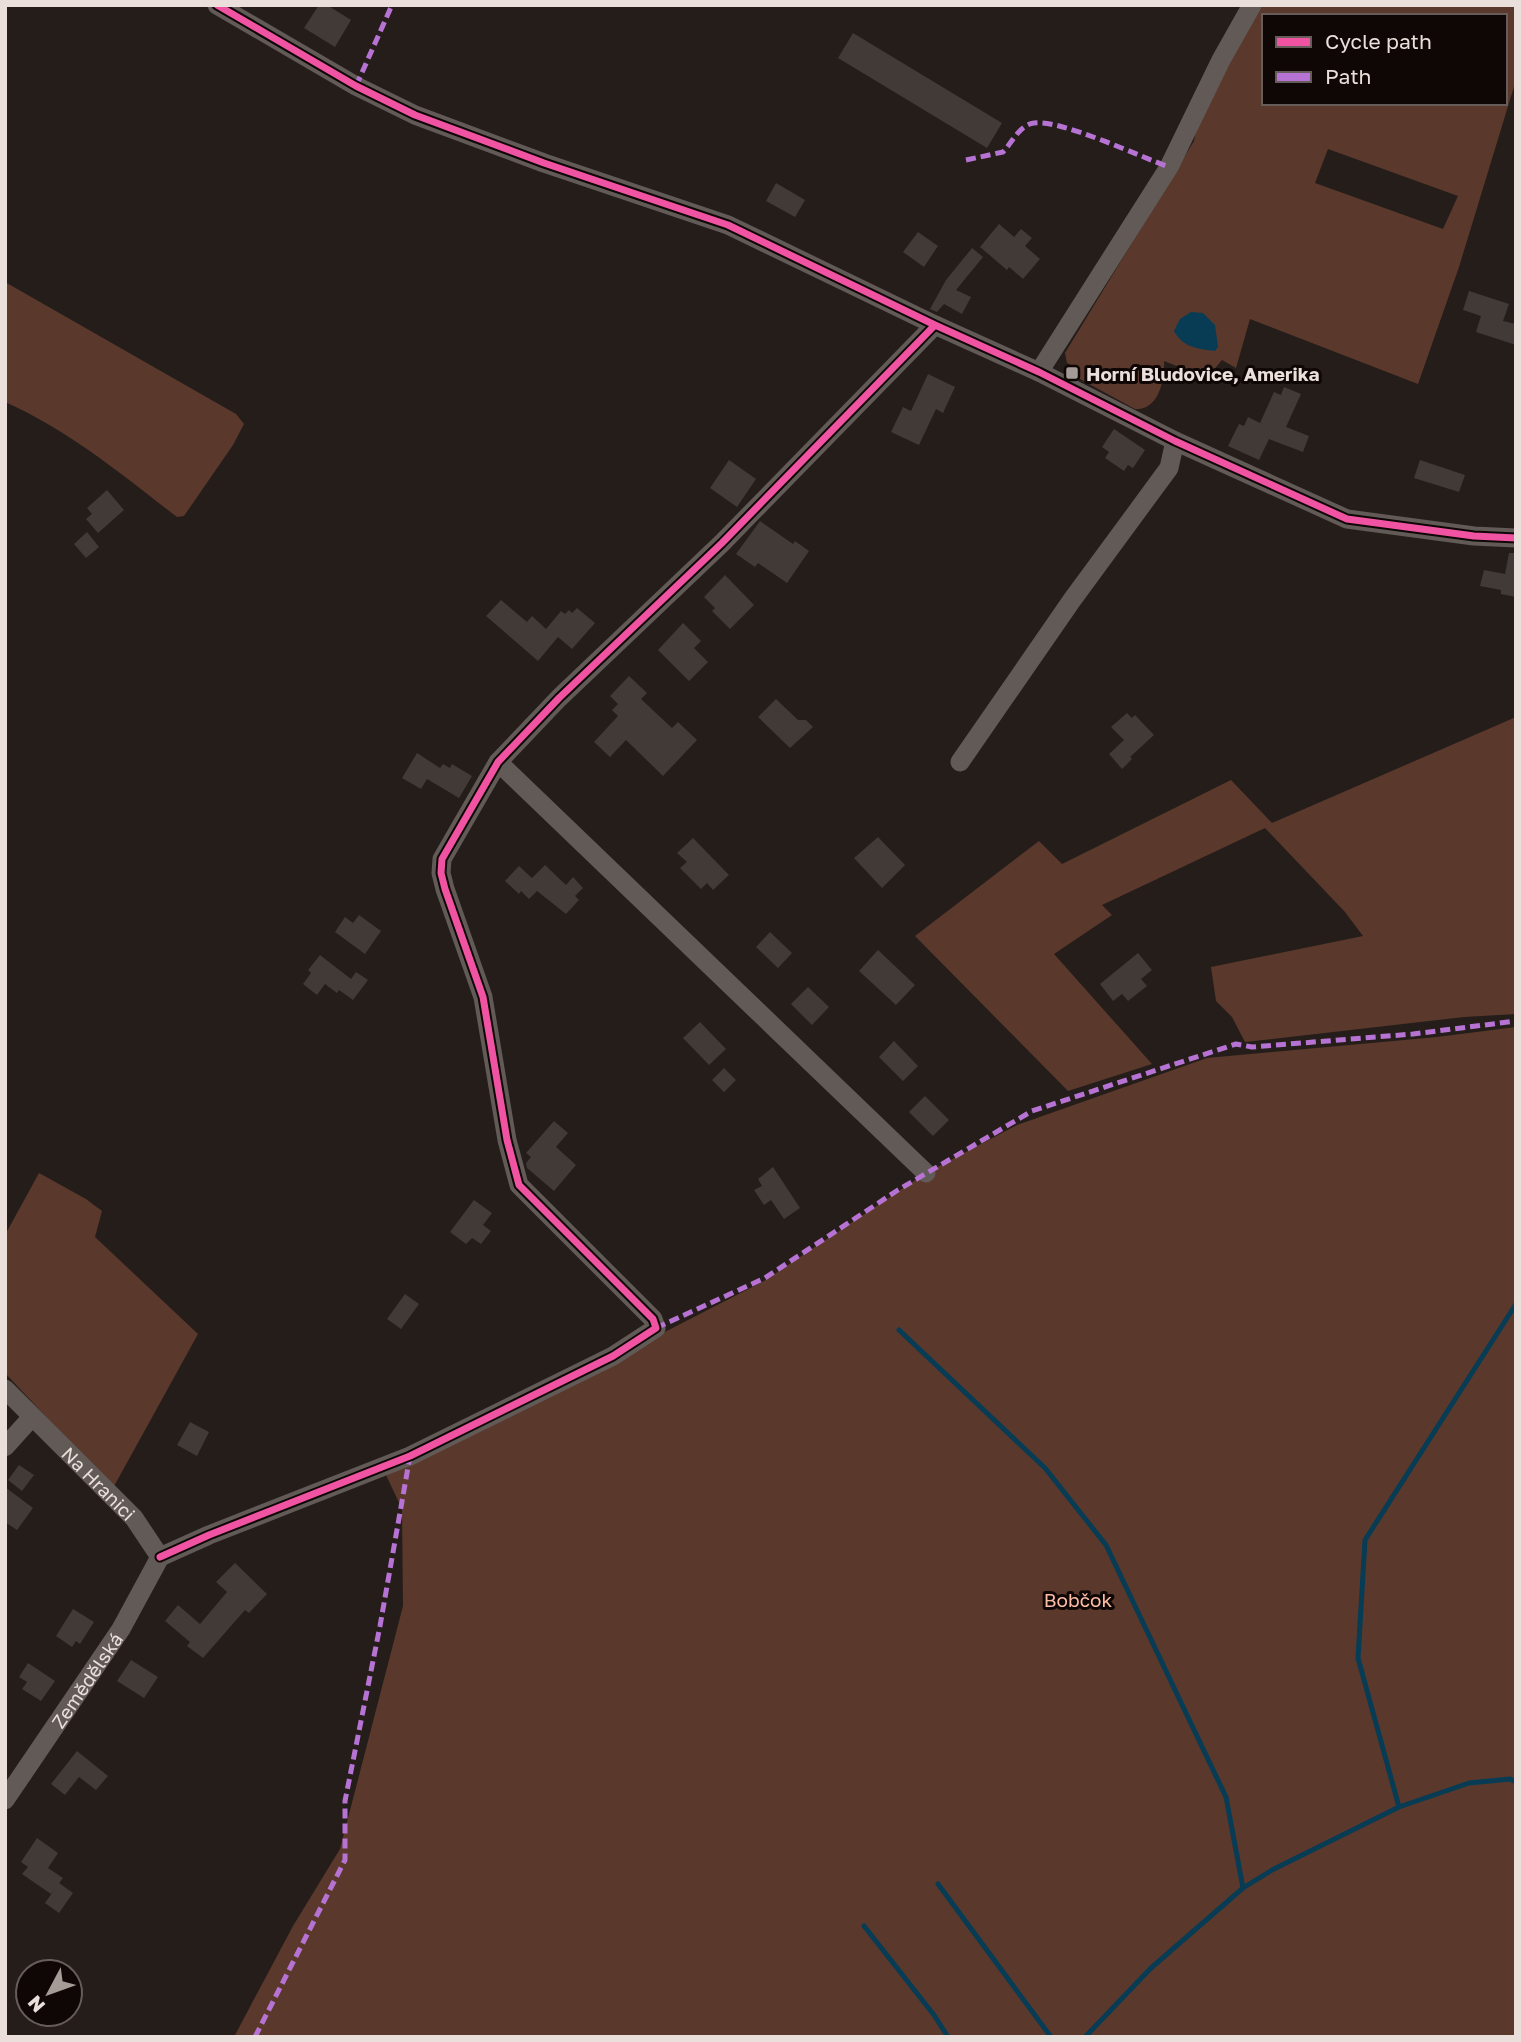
<svg xmlns="http://www.w3.org/2000/svg" width="1521" height="2042" font-family="'Golos Text',sans-serif">
<rect width="100%" height="100%" fill="#251d1a"/>
<path fill="#5a392c" fill-rule="evenodd" d="M1247 5H1516V80L1459 267 1418 384 1250 319 1236 368 1222 360 1207 378 1164 361C1165 379 1159 411 1135 409L1080 379V369L1067 363 1065 353 1194 141 1197 125ZM1264 16H1505V103H1264ZM1328 149 1458 196 1443 229 1315 183Z
M5 282 236 414 244 424 233 445 184 516 177 517C121 474 70 431 5 402Z
M1516 717V1014L1464 1017 1245 1042 1232 1017 1216 1001 1211 967 1363 936 1345 912 1265 828 1102 905 1112 915 1054 954 1152 1064 1068 1091 915 936 1039 841 1062 864 1231 780 1272 823Z
M1516 1027V2037H234L293 1926 340 1849 403 1606 402 1509 386 1475 764 1281 926 1173 1017 1125 1207 1058 1437 1037Z
M39 1173 86 1199 102 1211 95 1237 198 1334 113 1488 5 1373V1235Z"/>
<path fill="#073c54" d="M1191 312 1203 313 1215 325 1218 347 1215 351C1198 349 1182 347 1174 331L1180 319Z"/>
<g fill="none" stroke-linecap="round" stroke-linejoin="round">
<path stroke="#073c54" stroke-width="5" d="M899 1330 1045 1468 1106 1545 1226 1797 1243 1888
M1399 1807 1358 1658 1365 1540 1516 1304
M938 1884 1051 2037
M864 1926 934 2015 948 2037
M1085 2037 1151 1968 1243 1888 1272 1870 1399 1807 1469 1783 1510 1779 1516 1782"/>
</g>
<path fill="#413a37" d="M319 5H327L351 20 335 47 304 28Z
M853 33 1002 123 987 148 838 58Z
M776 183 805 200 795 217 766 201Z
M999 224 1014 237 1021 229 1032 238 1025 246 1040 259 1023 279 1009 267 1007 270 980 247Z
M918 232 938 246 924 267 903 252Z
M972 248 983 257 956 290 971 297 962 314 944 304 937 312 930 309 946 280Z
M1469 291 1509 304 1503 321 1516 324V345L1476 332 1481 316 1463 310Z
M928 374 955 387 943 413 936 409 919 445 891 432 903 407 911 411Z
M1284 387 1301 394 1286 427 1309 436 1303 452 1269 439 1259 460 1228 446 1239 424 1244 426 1248 417 1260 423 1274 392 1281 395Z
M1114 429 1145 450 1133 468 1128 465 1124 471 1105 458 1109 452 1102 447Z
M729 460 756 479 737 507 710 488Z
M1420 460 1465 475 1459 492 1414 478Z
M107 490 124 510 98 533 86 519 92 514 87 508Z
M760 521 793 544 795 541 809 551 787 583 758 563 755 567 736 554Z
M87 532 99 547 86 558 74 544Z
M1509 553H1516V597L1501 594V590L1480 586 1484 570 1505 574Z
M725 575 754 605 730 629 712 611 715 608 704 597Z
M501 600 527 622 532 616 546 629 561 611 565 614 569 610 572 613 577 608 595 623 572 649 558 637 538 661 486 616Z
M683 623 701 641 694 648 708 662 689 681 658 650Z
M629 676 647 693 641 699 672 728 678 722 697 740 663 776 626 740 610 757 594 742 618 716 612 710 618 704 610 696Z
M776 699 798 720H806L813 727 790 748 758 717Z
M1127 713 1132 718 1135 715 1154 735 1130 757 1132 759 1122 769 1109 754 1124 740 1111 727Z
M417 753 440 768 443 764 450 768 452 764 472 776 459 798 427 779 421 789 402 778Z
M878 837 905 865 882 888 854 858Z
M693 838 729 875 713 890 707 883 701 889 680 868 687 862 677 853Z
M545 865 566 885 573 877 583 888 575 896 579 900 566 914 537 891 529 899 521 891 519 894 505 881 519 866 532 878Z
M359 915 381 931 365 954 335 932 345 917 353 923Z
M770 932 792 953 778 968 756 947Z
M878 950 915 985 896 1005 859 971Z
M1138 953 1152 970 1141 979 1147 986 1128 1001 1122 994 1113 1001 1100 984Z
M320 955 351 979 356 972 368 980 353 1000 339 990 337 993 325 984 317 995 303 984 311 973 308 970Z
M808 987 829 1007 812 1025 791 1004Z
M700 1022 726 1049 709 1065 683 1038Z
M894 1041 918 1066 903 1081 879 1057Z
M724 1068 736 1080 724 1092 712 1080Z
M925 1096 949 1120 933 1136 909 1112Z
M554 1121 568 1133 556 1147 576 1165 554 1191 527 1168 526 1163 531 1157 526 1153Z
M773 1167 800 1208 784 1219 771 1200 764 1205 754 1190 762 1186 758 1179Z
M474 1200 492 1213 483 1225 491 1231 481 1244 472 1238 466 1244 450 1232Z
M405 1294 419 1304 401 1329 387 1319Z
M190 1422 209 1432 197 1456 177 1445Z
M19 1465 34 1475 22 1491 8 1480Z
M5 1487 33 1508 17 1530 5 1522Z
M235 1563 267 1594 249 1613 245 1610 203 1658 187 1646 190 1642 165 1621 178 1605 200 1624 227 1592 216 1582Z
M73 1609 94 1622 80 1644 76 1641 72 1647 56 1636Z
M131 1660 158 1677 144 1698 117 1681Z
M28 1663 55 1681 41 1701 22 1689 27 1682 19 1677Z
M77 1751 108 1776 96 1790 79 1777 65 1795 51 1784Z
M37 1838 58 1853 48 1868 63 1878 51 1894 22 1874 28 1867 21 1862Z
M59 1883 73 1893 59 1913 45 1903Z"/>
<g fill="none" stroke-linecap="round" stroke-linejoin="round">
<g stroke="#615a57" stroke-width="19">
<path d="M217 5 356 86 415 115 544 163 728 225 935 325 1039 372 1175 441 1347 519 1474 536 1516 538"/>
<path d="M1039 372 1169 167 1221 60 1252 5"/>
<path d="M498 762 926 1173"/>
<path d="M960 762 1072 600 1169 468 1175 441"/>
<path id="s1" d="M5 1389 134 1518 160 1557"/>
<path d="M5 1447 32 1417"/>
<path d="M160 1557 209 1535 410 1456 613 1356 656 1328 653 1319 519 1185 507 1140 483 997 445 889 441 873 442 859 498 762 559 698 722 543 935 325"/>
<path id="s2" d="M5 1800 121 1629 160 1557"/>
</g>
<path stroke="#b673d3" stroke-width="5" stroke-dasharray="10 5" stroke-linecap="butt" d="M356 86 392 5
M966 160 1003 152C1012 143 1019 125 1034 123 1060 119 1141 157 1169 167
M656 1328 765 1278 898 1190 1032 1111 1236 1044 1252 1047 1413 1034 1516 1021
M255 2037 345 1860V1801L380 1626 410 1456"/>
<defs>
<path id="cycleway" d="M217 5 356 86 415 115 544 163 728 225 935 325 1039 372 1175 441 1347 519 1474 536 1516 538
M160 1557 209 1535 410 1456 613 1356 656 1328 653 1319 519 1185 507 1140 483 997 445 889 441 873 442 859 498 762 559 698 722 543 935 325"/>
</defs>
<use href="#cycleway" stroke="#0e0705" stroke-width="11"/>
<use href="#cycleway" stroke="#f153a3" stroke-width="7"/>
</g>
<rect fill="#a59b97" stroke="#0e0705" stroke-width="2.5" x="1065" y="366" width="14" height="14" rx="3.5"/>
<g text-anchor="middle" dominant-baseline="central" stroke-width="6" stroke-linejoin="round" paint-order="stroke">
<g font-size="19" font-weight="bold" fill="#eadfdb" stroke="#0e0705" text-anchor="start">
<text x="1086" y="373">Horní Bludovice, Amerika</text>
</g>
<g font-size="19" fill="#eadfdb" stroke="#0e0705">
<text stroke="none"><textPath href="#s1" startOffset="133">Na Hranici</textPath></text>
<text stroke="none"><textPath href="#s2" startOffset="145">Zemědělská</textPath></text>
</g>
<g font-size="19" fill="#febda5" stroke="#0e0705">
<text x="1078" y="1599">Bobčok</text>
</g>
</g>
<rect width="1521" height="2042" fill="none" stroke="#eadfdb" stroke-width="14"/>
<rect x="1262" y="14" width="245" height="91" fill="#0e0705" stroke="#665d5b" stroke-width="2"/>
<rect x="1276" y="37" width="35" height="10" fill="#f153a3" stroke="#665d5b" stroke-width="2"/>
<text x="1325" y="49" font-size="21" fill="#eadfdb">Cycle path</text>
<rect x="1276" y="72" width="35" height="10" fill="#b673d3" stroke="#665d5b" stroke-width="2"/>
<text x="1325" y="84" font-size="21" fill="#eadfdb">Path</text>
<g transform="translate(49 1993) rotate(229)"><circle r="33" fill="#0e0705" stroke="#665d5b" stroke-width="2"/>
<path d="M0-5L12 26L0 18L-12 26Z" fill="#a59b97"/>
<text y="-10" font-size="19" font-weight="bold" text-anchor="middle" fill="#eadfdb">N</text>
</g>
</svg>
